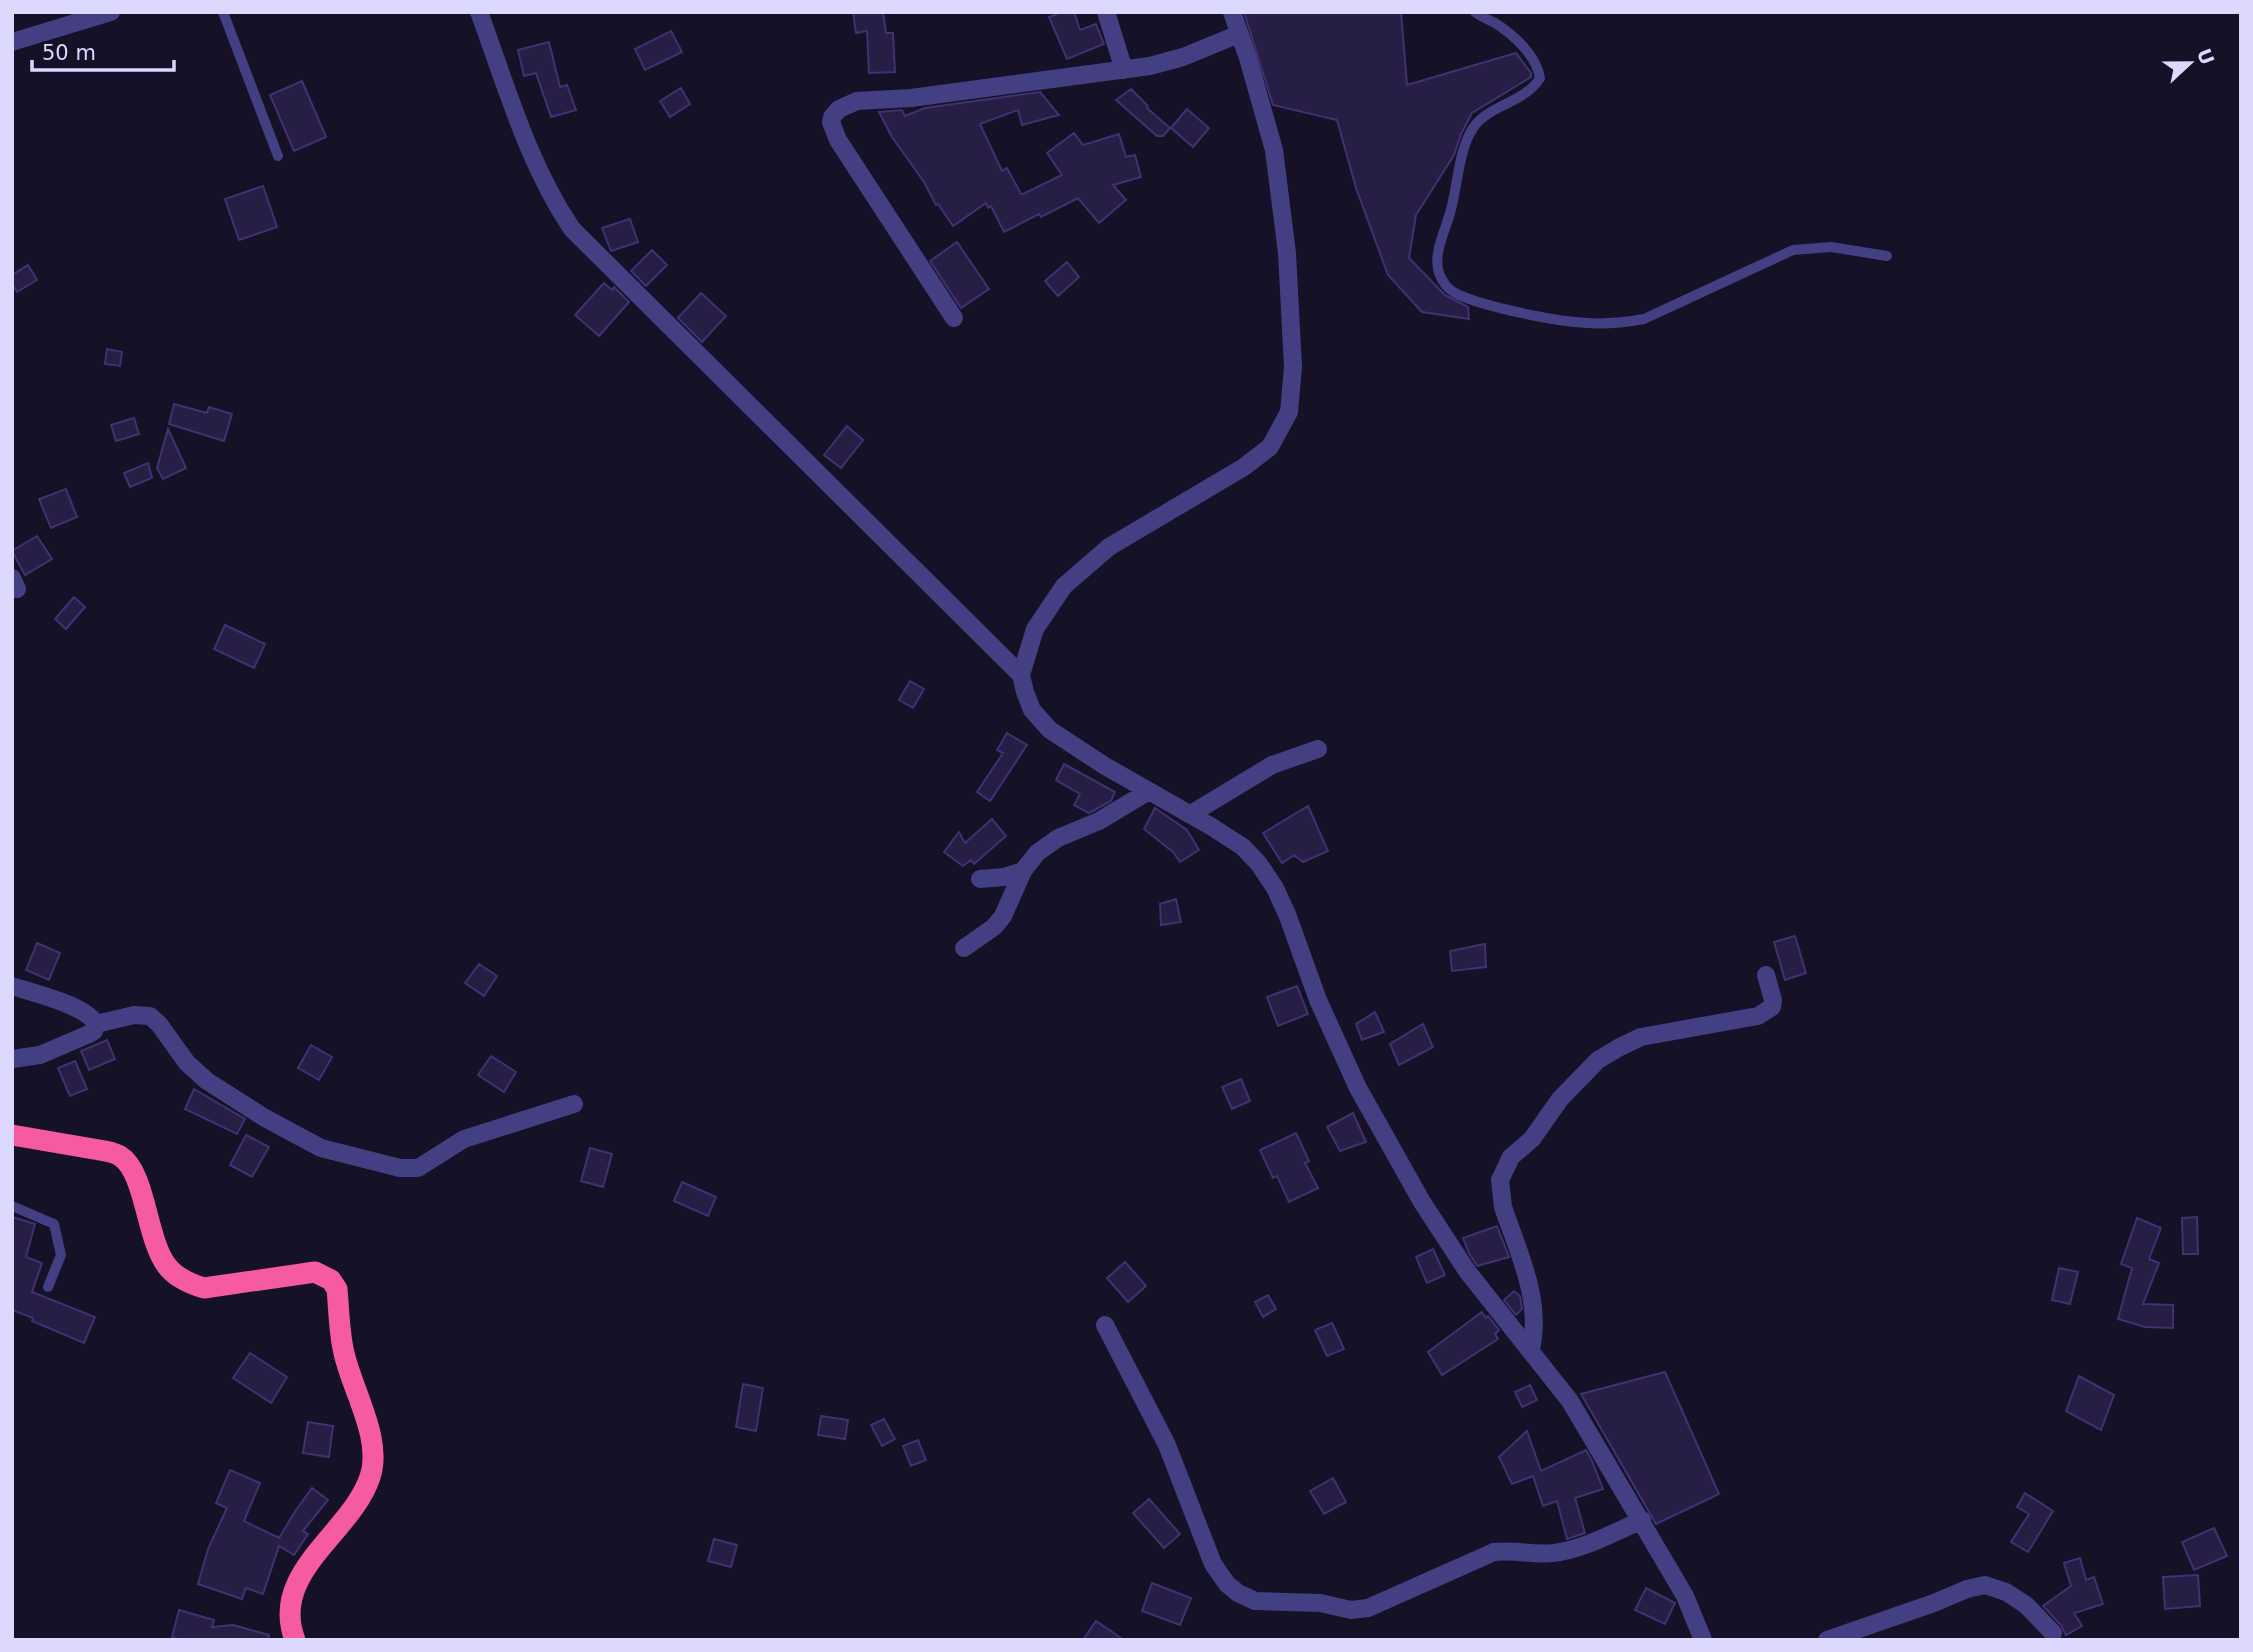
<svg xmlns="http://www.w3.org/2000/svg" width="2253" height="1652" font-family="'DejaVu Sans',sans-serif">
<rect width="100%" height="100%" fill="#151126"/>
<path fill="#271e46" stroke="#403170" stroke-width="2" d="M853 12H883L886 33H893L895 72 869 73 867 31 856 33Z
M1062 12H1074L1080 30 1096 24 1104 44 1067 59 1049 17Z
M1244 12H1401L1407 85 1516 53 1531 73V77L1472 113 1461 134 1454 155 1416 215 1409 258 1445 295 1468 307 1469 319 1422 312 1388 275 1356 188 1337 120 1273 105Z
M671 31 682 52 645 70 635 49Z
M549 42 560 87 567 85 576 110 551 117 536 73 524 76 518 50Z
M302 81 326 137 294 151 270 95Z
M681 88 690 104 670 117 660 101Z
M1131 89 1148 106 1147 108 1170 128 1163 136H1157L1116 100Z
M1040 92 1059 115 1022 125 1018 110 980 124 1002 171 1007 168 1021 194H1023L1062 175 1047 153 1074 133 1083 145 1119 134 1126 157 1135 155 1141 177 1113 185 1126 200 1099 223 1078 198 1041 217 1039 214 1004 232 991 206 988 208 986 203 953 226 938 204 936 205 924 182 892 137 879 112 902 110 905 116 925 108Z
M1187 109 1209 128 1193 147 1171 128Z
M263 186 277 227 239 240 225 199Z
M630 219 638 242 611 251 602 228Z
M957 242 989 289 961 308 930 261Z
M652 250 667 265 646 286 631 271Z
M1067 262 1079 277 1058 296 1045 281Z
M28 265 37 280 17 292 12 284V275Z
M604 283 612 290 614 287 629 302 599 336 575 315Z
M701 293 726 316 702 342 678 318Z
M107 349 122 352 120 366 105 364Z
M174 404 207 413 209 407 232 414 224 441 169 424Z
M134 418 139 434 116 441 111 425Z
M847 426 863 440 841 468 824 455Z
M168 429 186 468 163 479 157 468Z
M148 463 152 478 130 487 124 473Z
M66 489 77 517 51 528 39 499Z
M37 536 52 559 25 575 12 551Z
M74 597 85 607 66 629 55 619Z
M225 625 265 644 254 668 214 649Z
M910 681 924 689 913 708 899 700Z
M1007 733 1027 745 990 801 977 792 1003 753 997 750Z
M1064 764 1115 792 1111 801 1089 813 1074 805 1080 794 1056 780Z
M1308 806 1328 851 1303 862 1294 855 1282 863 1263 833Z
M1155 808 1187 830 1199 850 1180 862 1173 852 1144 829Z
M992 819 1006 836 974 864 971 860 963 866 944 852 959 832 965 843Z
M1176 899 1181 922 1161 925 1160 904Z
M1795 936 1806 973 1785 980 1774 942Z
M37 943 60 953 49 980 26 970Z
M1485 944 1486 967 1452 971 1450 951Z
M479 964 497 976 484 996 465 983Z
M1297 986 1308 1014 1278 1026 1267 997Z
M1375 1012 1384 1032 1362 1040 1356 1024Z
M1423 1024 1433 1047 1399 1065 1390 1044Z
M107 1040 115 1059 89 1070 81 1051Z
M311 1045 332 1057 319 1080 298 1068Z
M491 1056 516 1072 504 1092 478 1075Z
M75 1061 87 1089 70 1096 58 1068Z
M1241 1079 1250 1101 1232 1109 1222 1087Z
M194 1089 245 1119 237 1134 185 1109Z
M1353 1113 1366 1142 1340 1151 1327 1127Z
M1296 1133 1309 1161 1305 1163 1318 1188 1289 1202 1277 1176 1273 1178 1260 1150Z
M246 1135 269 1147 252 1177 230 1165Z
M590 1148 612 1154 603 1187 581 1181Z
M682 1182 716 1197 708 1216 674 1201Z
M12 1217 35 1224 26 1257 42 1263 32 1292 95 1317 84 1343 32 1321 33 1318 12 1310Z
M2197 1217 2198 1254H2183L2182 1218Z
M2137 1218 2161 1228 2149 1259 2159 1263 2143 1304 2173 1305V1328L2145 1327 2118 1319 2132 1268 2121 1264Z
M1497 1226 1509 1257 1477 1266 1469 1253 1463 1238Z
M1433 1249 1445 1275 1427 1283 1416 1257Z
M1125 1262 1146 1286 1128 1302 1107 1278Z
M2059 1268 2078 1272 2070 1304 2052 1300Z
M1514 1291 1520 1296 1522 1309 1516 1315 1504 1300Z
M1268 1295 1276 1309 1263 1317 1255 1302Z
M1482 1312 1486 1318 1488 1316 1499 1330 1495 1334 1498 1339 1442 1375 1428 1352Z
M1332 1323 1344 1349 1327 1356 1315 1330Z
M250 1353 287 1377 271 1403 233 1378Z
M1665 1372 1719 1494 1656 1524 1581 1394Z
M2079 1376 2114 1395 2101 1430 2066 1411Z
M743 1384 763 1388 756 1431 736 1427Z
M1530 1385 1537 1400 1522 1407 1515 1392Z
M821 1416 848 1420 845 1439 818 1435Z
M884 1419 895 1439 882 1446 871 1425Z
M308 1422 333 1426 329 1457 303 1453Z
M1527 1431 1541 1471 1586 1450 1592 1461 1603 1489 1575 1498 1585 1533 1567 1539 1557 1501 1543 1506 1533 1476 1512 1484 1499 1457Z
M918 1440 926 1460 911 1466 903 1446Z
M230 1470 260 1483 244 1521 279 1538 296 1510 312 1488 328 1500 303 1531 308 1534 294 1555 279 1546 263 1594 246 1588 242 1599 198 1584 208 1549 227 1508 216 1503Z
M1333 1478 1346 1502 1324 1514 1310 1491Z
M2025 1493 2053 1511 2028 1552 2011 1542 2029 1514 2017 1507Z
M1149 1499 1180 1534 1164 1548 1133 1513Z
M2214 1528 2227 1556 2194 1570 2182 1542Z
M714 1539 737 1545 731 1567 708 1561Z
M2080 1558 2086 1580 2094 1577 2103 1604 2074 1613 2082 1626 2066 1635 2061 1625 2043 1606 2071 1586 2064 1563Z
M2198 1575 2200 1606 2165 1609 2163 1577Z
M1152 1583 1191 1598 1180 1625 1142 1611Z
M1646 1588 1675 1603 1665 1624 1635 1610Z
M179 1610 214 1620 212 1627 233 1625 269 1635 268 1640H182L172 1637Z
M1096 1621 1124 1640H1083Z"/>
<g fill="none" stroke-linecap="round" stroke-linejoin="round">
<path stroke="#433f82" stroke-width="10" d="M223 12 278 156
M1475 12C1481 17 1488 19 1495 23 1514 35 1536 55 1540 78 1525 103 1488 105 1473 128 1459 150 1458 181 1452 205 1448 227 1432 251 1439 273 1442 281 1448 289 1455 293 1480 306 1546 319 1575 322 1598 325 1622 323 1644 319L1793 250 1831 247 1887 256
M12 1206 54 1224 61 1255 48 1287"/>
<path stroke="#433f82" stroke-width="18" d="M479 12C506 85 528 164 572 229L1021 675
M1106 12 1124 70
M1232 12 1248 58 1274 150 1287 253 1293 367 1289 412 1270 447 1244 467 1109 547 1064 586 1035 629 1021 675 1025 692 1032 710 1050 730 1105 766 1212 827 1243 847 1259 864 1275 888 1287 914 1318 1000 1358 1088 1422 1202 1467 1271 1570 1401 1685 1596 1703 1640
M12 42 111 12
M954 318 838 140 831 122 832 117 839 109 857 101 911 98 1150 66 1183 57 1239 34
M12 578 17 589
M1191 814 1272 765 1318 749
M980 879 1004 877 1023 871
M964 948 994 927 1003 916 1023 871 1037 853 1058 838 1099 821 1149 791
M12 986C33 993 86 1005 96 1024L94 1031 89 1034 40 1055 12 1059
M96 1024 134 1015 150 1016 159 1024 187 1063 207 1081 265 1118 321 1148 400 1168H418L464 1139 574 1104
M1105 1325 1167 1445 1213 1564 1227 1584 1238 1593 1255 1601 1320 1603 1351 1610 1368 1608 1494 1552C1516 1549 1538 1557 1560 1552 1588 1547 1615 1532 1642 1520
M1531 1350C1542 1300 1519 1254 1503 1207L1500 1180 1511 1157 1532 1139 1560 1099 1598 1060 1620 1047 1641 1037 1758 1016 1772 1007 1773 1000 1766 975
M1827 1640 1934 1603 1967 1589 1985 1585 2006 1592 2026 1605 2053 1633"/>
<path stroke="#f65aa0" stroke-width="21" d="M12 1135 105 1151C110 1152 116 1153 120 1156 146 1172 146 1239 167 1266 175 1277 191 1284 204 1288L315 1272 331 1280 337 1289C339 1310 339 1332 344 1353 352 1390 383 1439 370 1477 351 1534 269 1572 295 1640"/>
</g>
<rect width="2253" height="1652" fill="none" stroke="#ddd8fd" stroke-width="28"/>
<g transform="translate(2190 63) rotate(68)" stroke="#151126" stroke-width="5" paint-order="stroke">
<path d="M0-5L12 26L0 18L-12 26Z" fill="#ddd8fd"/>
<text y="-10" font-size="19" font-weight="bold" text-anchor="middle" fill="#ddd8fd">U</text>
</g>
<path d="M32 60v10h142v-10" fill="none" stroke="#ddd8fd" stroke-width="3.5"/>
<text x="42" y="60" font-size="21" fill="#ddd8fd" stroke="#151126" stroke-width="5" paint-order="stroke">50 m</text>
</svg>
